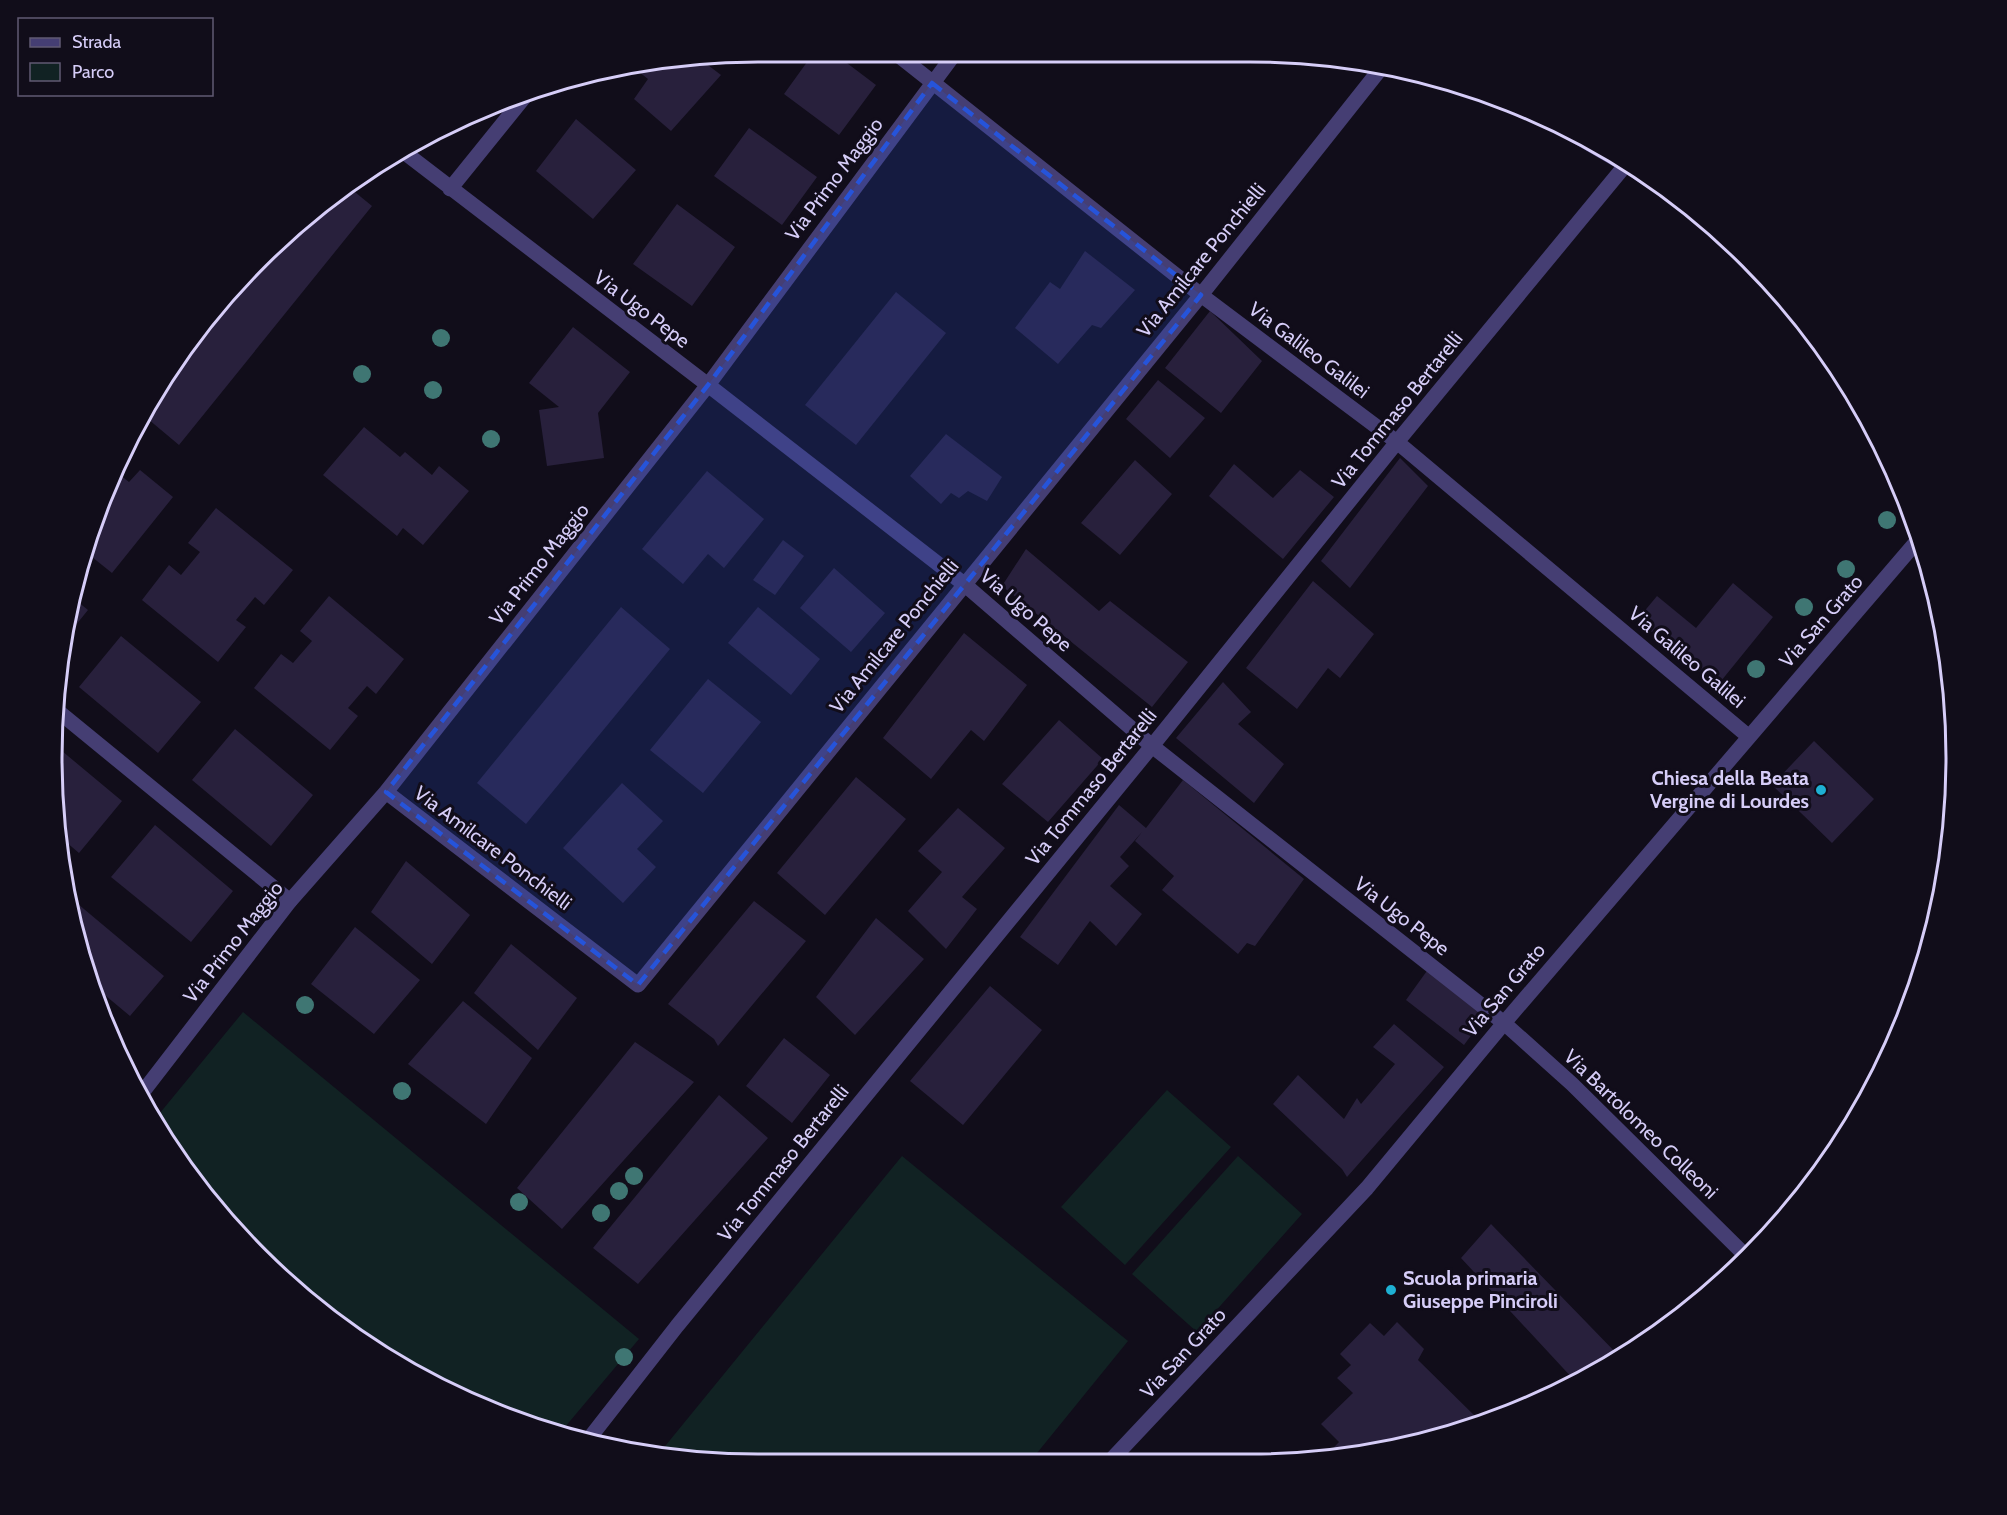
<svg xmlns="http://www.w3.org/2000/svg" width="2007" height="1515" font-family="Cabin,sans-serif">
<rect width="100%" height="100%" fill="#110d1a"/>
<path fill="#112223" d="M243 1012 639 1339 560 1433 530 1426 365 1345 258 1257 170 1150 155 1119Z
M1167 1090 1231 1147 1125 1265 1061 1207Z
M902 1156 1128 1341 1033 1458H665L657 1456Z
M1238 1156 1302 1214 1197 1332 1132 1274Z"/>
<path fill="#28203c" d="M815 51H831L876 85 839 135 784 94Z
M700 59 721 75 671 131 634 99 648 79 633 67Z
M576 119 636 170 593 219 536 171Z
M749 128 817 177 782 225 714 176Z
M350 188 372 206 179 445 142 414 170 365 258 258Z
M677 204 735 247 692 306 633 264Z
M1085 251 1135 290 1101 328 1092 325 1058 364 1015 328 1050 282 1060 289Z
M896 292 946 333 856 445 805 405Z
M1210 311 1262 361 1221 413 1165 368Z
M573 327 630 372 598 413 604 458 547 466 539 410 559 407 529 383Z
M1158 380 1205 418 1170 458 1126 419Z
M364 427 400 457 405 452 432 475 439 466 469 491 423 545 403 528 397 536 323 475Z
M946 434 1002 477 987 501 968 491 959 498 951 493 941 504 910 476Z
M1400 458 1428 486 1350 588 1321 561Z
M1135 460 1172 494 1120 555 1081 523Z
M1234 464 1273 498 1300 470 1334 497 1283 559 1209 496Z
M140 470 173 497 112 573 87 553 115 471 129 482Z
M707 471 764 519 724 568 708 554 683 584 642 549Z
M216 508 293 570 264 605 255 597 236 620 246 627 218 662 142 600 169 565 181 575 200 552 188 543Z
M783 540 804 556 775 595 753 580Z
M1026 549 1099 611 1110 601 1188 662 1152 707 1002 586Z
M834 568 885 613 851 652 800 608Z
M1313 581 1374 634 1340 678 1328 668 1297 709 1246 668Z
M1733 583 1773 617 1717 686 1637 620 1657 596 1696 628Z
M329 596 404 659 376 694 367 686 348 708 358 716 330 750 254 688 281 654 293 663 312 641 300 631Z
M72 597 88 610 63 641 65 619Z
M621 607 670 649 526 824 477 783Z
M758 607 820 659 791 695 728 643Z
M964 633 1027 685 984 741 971 730 931 779 883 738Z
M121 636 201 702 158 753 79 687Z
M708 679 761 722 703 793 650 750Z
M1223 682 1251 712 1238 724 1284 764 1254 803 1176 738Z
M1059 720 1103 759 1048 822 1002 784Z
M235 729 313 795 271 846 192 780Z
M1814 741 1874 799 1832 843 1772 785Z
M56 746 122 801 79 853 59 836 52 803Z
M856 777 906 819 825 915 777 873Z
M1183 780 1304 879 1255 946 1247 943 1238 954 1162 890 1174 876 1135 841 1142 832 1120 857 1129 866 1110 886 1142 914 1116 946 1090 921 1058 965 1020 937 1119 805 1146 828Z
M622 783 663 821 637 849 656 867 623 903 563 848Z
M958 808 1005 848 962 897 977 909 946 949 908 911 942 872 918 851Z
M155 825 233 891 191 942 111 877Z
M406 861 470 915 432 964 371 912Z
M72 899 164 976 130 1016 88 981Z
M754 901 806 941 718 1046 714 1039 668 1004Z
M876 918 924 959 855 1035 816 997Z
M355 927 420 980 374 1034 311 984Z
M511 944 577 998 538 1050 474 993Z
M1429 968 1487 1014 1464 1045 1406 1000Z
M990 986 1042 1030 963 1125 910 1081Z
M463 1001 532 1058 486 1124 408 1064Z
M1394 1024 1444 1067 1347 1177 1342 1169 1273 1104 1298 1075 1344 1119 1357 1098 1361 1104 1395 1064 1373 1047Z
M784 1038 830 1075 792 1123 746 1086Z
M635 1042 694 1082 562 1229 517 1188Z
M719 1095 768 1138 638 1284 593 1248Z
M1491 1224 1620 1357 1575 1381 1461 1258Z
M1397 1322 1424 1349 1418 1360 1480 1421 1341 1458H1324L1339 1442 1321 1424 1353 1393 1337 1378 1351 1365 1340 1354 1370 1323 1384 1336Z"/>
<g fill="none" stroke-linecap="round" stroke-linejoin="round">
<path stroke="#453e73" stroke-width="15" d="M59 712 290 901"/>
<path stroke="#453e73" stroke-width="15" d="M893 51 1201 295 1397 442 1748 736
M400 149 708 385 964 584 1152 746 1504 1023 1572 1084 1748 1258
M450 189 526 95
M386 792 638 985 1201 295 1382 67
M142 1093 290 901 386 792 708 385 956 52
M588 1440 677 1326 1152 746 1397 442 1628 162
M1113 1458 1367 1188 1504 1023 1918 540"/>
<path stroke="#453e73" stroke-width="15" d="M1545 118 1626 165 1675 197"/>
</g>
<g fill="#3f7673">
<circle cx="441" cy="338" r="9"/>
<circle cx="362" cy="374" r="9"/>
<circle cx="433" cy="390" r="9"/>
<circle cx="491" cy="439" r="9"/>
<circle cx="1887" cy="520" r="9"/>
<circle cx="1846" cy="569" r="9"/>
<circle cx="1804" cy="607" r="9"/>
<circle cx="1756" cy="669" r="9"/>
<circle cx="305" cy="1005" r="9"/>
<circle cx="402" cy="1091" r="9"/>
<circle cx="634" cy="1176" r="9"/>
<circle cx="619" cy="1191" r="9"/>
<circle cx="519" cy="1202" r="9"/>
<circle cx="601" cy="1213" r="9"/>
<circle cx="624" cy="1357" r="9"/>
</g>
<path fill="#2654da" fill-opacity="0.2" stroke="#2654da" stroke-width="4.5" stroke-dasharray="12 8" stroke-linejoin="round" d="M932 83 1201 295 638 985 386 792 708 385Z"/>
<g fill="#1eb0d3" stroke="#110d1a" stroke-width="2">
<circle cx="1821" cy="790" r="6"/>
<circle cx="1391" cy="1290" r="6"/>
</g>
<g text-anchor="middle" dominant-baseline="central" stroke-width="6" stroke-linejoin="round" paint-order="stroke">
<g font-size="20" fill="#d6cdf8" stroke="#110d1a">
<text transform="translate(834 179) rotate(-53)">Via Primo Maggio</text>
<text transform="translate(1201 260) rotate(-51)">Via Amilcare Ponchielli</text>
<text transform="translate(642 309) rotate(37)">Via Ugo Pepe</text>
<text transform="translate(1309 350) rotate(37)">Via Galileo Galilei</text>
<text transform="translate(1397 410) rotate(-51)">Via Tommaso Bertarelli</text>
<text transform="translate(539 564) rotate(-52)">Via Primo Maggio</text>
<text transform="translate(1026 610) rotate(41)">Via Ugo Pepe</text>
<text transform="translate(1821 621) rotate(-49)">Via San Grato</text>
<text transform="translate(894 636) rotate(-51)">Via Amilcare Ponchielli</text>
<text transform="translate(1687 657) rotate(40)">Via Galileo Galilei</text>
<text transform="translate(1091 787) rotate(-51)">Via Tommaso Bertarelli</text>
<text transform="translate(493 848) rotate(37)">Via Amilcare Ponchielli</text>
<text transform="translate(1402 916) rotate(38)">Via Ugo Pepe</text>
<text transform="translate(233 942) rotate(-52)">Via Primo Maggio</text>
<text transform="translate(1504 990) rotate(-50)">Via San Grato</text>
<text transform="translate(1641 1124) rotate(44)">Via Bartolomeo Colleoni</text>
<text transform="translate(783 1163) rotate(-51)">Via Tommaso Bertarelli</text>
<text transform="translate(1183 1353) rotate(-47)">Via San Grato</text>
</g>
<g font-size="20" font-weight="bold" fill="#d6cdf8" stroke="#110d1a" text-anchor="end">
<text x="1809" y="778">Chiesa della Beata<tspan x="1809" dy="23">Vergine di Lourdes</tspan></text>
<text x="1403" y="1278" text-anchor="start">Scuola primaria<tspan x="1403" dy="23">Giuseppe Pinciroli</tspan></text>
</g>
</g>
<path d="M0 0H2007V1515H0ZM758 62H1250A696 696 0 0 1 1946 758V758A696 696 0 0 1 1250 1454H758A696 696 0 0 1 62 758V758A696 696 0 0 1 758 62Z" fill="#110d1a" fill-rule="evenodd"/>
<path fill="none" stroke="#d6cdf8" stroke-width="3" d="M758 62H1250A696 696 0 0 1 1946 758V758A696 696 0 0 1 1250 1454H758A696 696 0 0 1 62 758V758A696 696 0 0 1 758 62Z"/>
<rect x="18" y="18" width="195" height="78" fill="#110d1a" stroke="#605a73" stroke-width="1.5"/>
<rect x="30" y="38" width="30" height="9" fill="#453e73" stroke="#605a73" stroke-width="1.5"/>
<text x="72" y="48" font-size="18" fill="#d6cdf8">Strada</text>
<rect x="30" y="63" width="30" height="18" fill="#112223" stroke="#605a73" stroke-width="1.5"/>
<text x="72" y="78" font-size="18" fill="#d6cdf8">Parco</text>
</svg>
